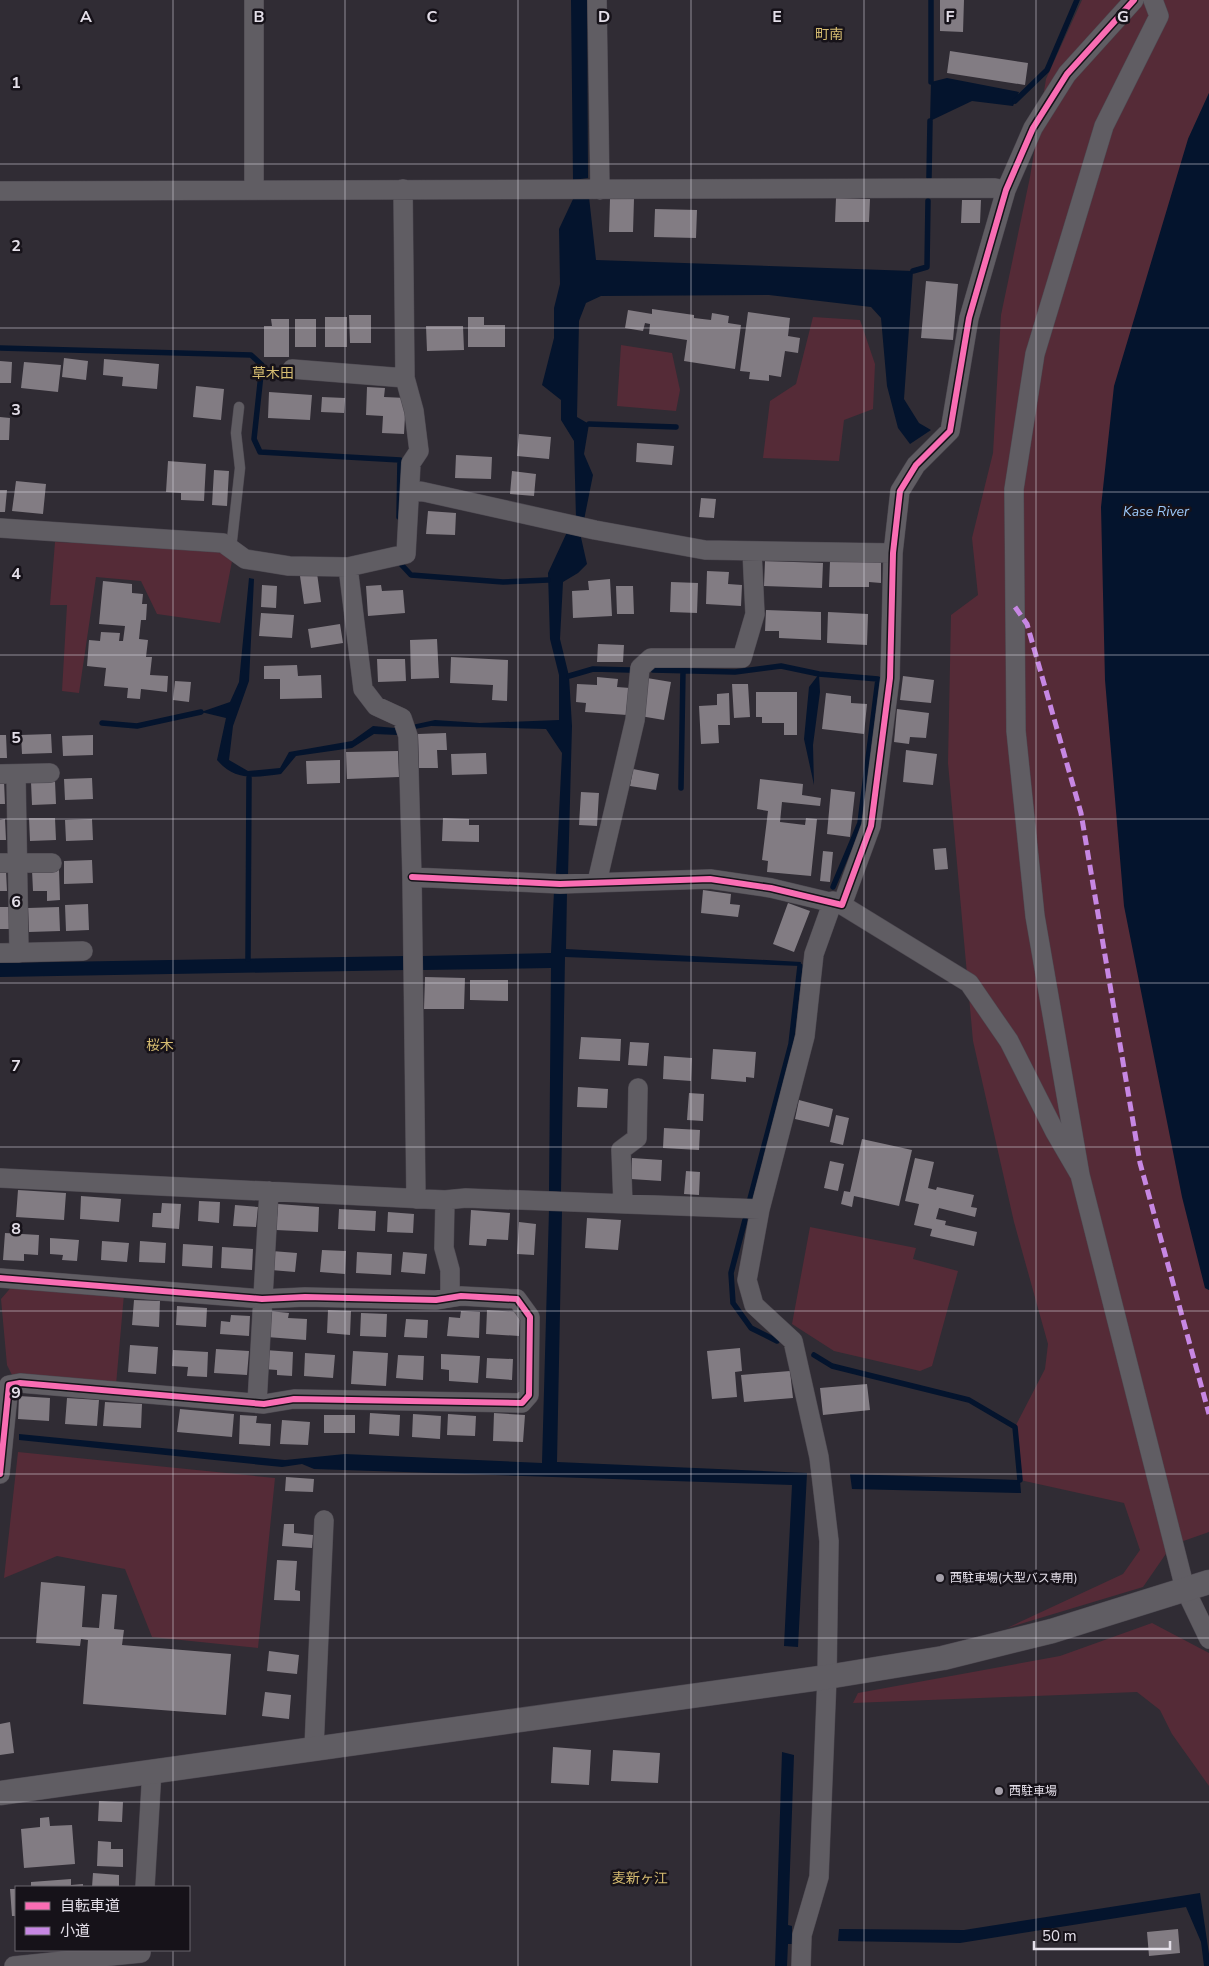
<svg xmlns="http://www.w3.org/2000/svg" width="1209" height="1966" font-family="'Nunito Sans','Noto Sans JP',sans-serif">
<rect width="100%" height="100%" fill="#302c34"/>
<path fill="#552b37" d="M1082 0H1209V93L1188 139 1205 1288 1209 1290V1532L1172 1545 1143 1587 1007 1628 1123 1574 1140 1550 1124 1503 1020 1480 1015 1427 1045 1369 1048 1344 1014 1222 973 1041 948 763 951 615 978 595 972 538 993 453 1001 315 1030 177 1046 79Z
M813 317 860 320 875 364 873 409 844 420 839 461 763 458 770 401 796 384Z
M621 345 672 353 680 390 676 411 617 406Z
M55 542 224 549 233 556 220 623 157 614 141 581 96 577 79 693 62 691 67 605H50Z
M810 1227 916 1248 913 1259 958 1271 932 1366 920 1371 834 1351 792 1324Z
M14 1284 124 1294 116 1385 12 1375 7 1365 1 1299Z
M18 1452 275 1478 258 1648 152 1637 125 1569 57 1556 4 1578Z
M1152 1623 1209 1653V1786L1172 1734 1160 1710 1137 1692 853 1703 858 1693 1060 1656Z"/>
<path fill="#04142d" d="M571 0H587L588 178 573 180Z
M947 78 1019 92 1013 106 972 101 930 121 931 82Z
M1209 93V1290L1205 1288 1182 1197 1124 906 1105 680 1101 507 1114 386 1188 139Z
M574 197H589L596 260 913 271 904 399 919 423 931 430 910 444 898 428 887 386 881 318 871 307 769 295 601 296 586 303 579 321 577 417 589 424 584 454 593 475 584 520 576 518 574 441 561 420V400L542 385 554 338V308L560 284 559 229Z
M568 530 580 533 587 564 578 573 563 582 560 639 569 676 572 726 568 875 556 874 562 753 546 729 431 726 415 729 412 725 435 720 480 723 559 720V675L550 639 548 573Z
M249 578 254 579 249 681 233 726 229 760 248 771 280 768 289 752 352 741 373 726 395 728 398 735 374 734 352 748 296 756 281 774C255 777 236 782 217 760L226 718 201 712 230 702 239 682Z
M819 674 820 692 813 745 814 785 804 739 809 687Z
M554 891 567 892 566 949 801 962 800 966 565 957 561 1192 549 1191 551 968 422 970 423 956 551 953Z
M406 956 407 970 0 977V963Z
M549 1210H562L557 1462 807 1473 798 1647 784 1646 792 1485 314 1469 302 1464 282 1467 19 1440V1434L285 1460 345 1454 542 1463Z
M850 1474 1020 1480 1021 1493 852 1489Z
M782 1752 794 1755 788 1925 792 1926V1944H788L787 1966H775Z
M1200 1893 1209 1954V1966H1204L1201 1942 1186 1907 960 1943 838 1941 839 1929 964 1930Z"/>
<g fill="none" stroke-linecap="round" stroke-linejoin="round">
<path stroke="#04142d" stroke-width="5.5" d="M931 0V82
M1015 101 1047 70 1077 0
M929 177 930 121
M913 271 927 267 928 201
M0 348 251 355 262 365 254 439 260 452 400 460 399 517
M589 424 676 427
M399 562 411 575 503 582 548 580
M653 670 735 672 781 666 819 674 878 679 860 823 833 887
M569 676 593 669 630 670
M102 723 137 726 201 712
M681 788 683 671
M248 959 249 778
M750 1199 791 1044 800 966
M745 1220 731 1273 733 1303 751 1328 777 1341
M814 1355 832 1366 969 1400 1015 1427 1020 1480"/>
</g>
<path fill="#827c83" d="M940 0H964L963 32 940 31Z
M950 51 1028 63 1025 85 947 73Z
M836 198 870 199 869 222H835Z
M610 199H634L633 232H609Z
M962 200H981L980 223H961Z
M655 209 697 210 696 238 654 237Z
M926 281 958 284 953 340 921 338Z
M652 309 694 315V318L711 320 712 313 729 316 728 323 741 325 735 369 684 361 687 340 649 334 650 324 645 323 643 331 625 328 628 310 652 314Z
M748 312 790 318 788 336 800 338 798 353 785 351 781 377 769 375V381L749 379 750 372 740 371Z
M349 315H371V343H350Z
M325 317H347V347H325Z
M468 317H484V325H505V347H468Z
M271 319H289V357H264V326H272Z
M295 319H316V347H295Z
M426 326H463L464 350 427 351Z
M64 358 88 361 86 380 62 377Z
M104 359 159 364 157 389 122 386 123 377 103 375Z
M0 361 12 362 11 383H0Z
M24 362 61 365 58 392 21 388Z
M196 386 224 389 221 420 193 417Z
M367 387 385 388 384 397 406 398 404 434 382 433 383 416 366 415Z
M269 392 312 395 310 420 268 418Z
M322 397 345 398 344 413 321 412Z
M0 417 10 418 9 440H0Z
M519 434 551 437 549 459 517 456Z
M637 443 674 446 672 465 636 462Z
M456 455 492 457 491 479 455 478Z
M168 461 206 464 204 501 181 500V493L166 492Z
M214 470 229 471 227 506 212 505Z
M512 471 536 474 534 496 510 494Z
M16 481 46 484 43 514 12 511Z
M0 490H7L5 512H0Z
M701 498 716 499 714 518 699 517Z
M428 511 456 513 455 535 426 534Z
M765 561 823 563 822 588 764 586Z
M830 561 881 562V583L869 582V587H829Z
M707 571 729 572 728 584 742 585 741 606 706 604Z
M317 573 321 602 304 604 300 576Z
M610 579 612 616 573 618 572 591 589 590 588 581Z
M103 581 132 584V593L143 594 142 604H147L146 620H141L139 639 148 640 146 657H152L150 675 168 676 167 692 141 689 140 699 127 698 128 688 104 686 106 668 87 666 89 640 100 641 101 632 120 633 119 641H123L125 626 99 624Z
M671 582 698 583 697 613 670 612Z
M262 585 277 586 276 608 261 607Z
M381 585 382 591 403 590 405 613 368 616 366 586Z
M616 586H633L634 614H617Z
M766 610 821 612V640L779 638V631H765Z
M828 612 868 614 867 645 827 643Z
M261 613 294 615 292 638 259 636Z
M340 624 343 643 311 648 308 629Z
M437 639 439 678 411 679 410 640Z
M598 644 624 645 623 662H597Z
M451 657 508 660 507 701 492 700 493 685 450 683Z
M377 659H405L406 681 378 682Z
M297 665 298 676 321 675 322 698 280 699V679H264V666Z
M903 676 934 680 931 703 900 700Z
M597 677 618 679 617 687 630 688 627 715 585 712 586 703 576 702 577 684 597 685Z
M647 678 671 682 664 720 640 716Z
M175 681 191 682 189 702 173 700Z
M732 684H748L750 717 734 718Z
M756 692H797V735H784V723H762V717H756Z
M729 693 730 725H718L719 743 701 744 699 706 717 705V694Z
M826 693 851 696V703L867 704 864 734 822 729Z
M897 709 929 713 926 738 910 737 909 744 894 742Z
M446 733 447 750H437L438 768H419L418 734Z
M51 734 52 753 22 754 21 735Z
M0 735H6L7 758H0Z
M93 735V755L63 756 62 736Z
M906 750 937 754 933 785 903 782Z
M398 751 399 777 347 779 346 752Z
M486 753 487 774 452 775 451 754Z
M340 760V783L307 784 306 761Z
M633 769 659 774 656 790 630 786Z
M92 778 93 799 65 800 64 779Z
M760 779 803 784 802 795 821 798 820 806 782 802 780 822 805 825 806 818 817 819 811 876 767 872 768 861 762 860 768 811 757 809Z
M0 781H4L5 804H0Z
M55 781 56 804 32 805 31 782Z
M831 789 855 792 850 837 827 834Z
M581 792 599 793 597 826 579 825Z
M29 818H55L56 840 30 841Z
M443 818 469 819V825H479V842L442 841Z
M5 819 6 840H0V820Z
M92 819 93 840 66 841 65 820Z
M946 848 948 869 935 870 933 849Z
M823 851 833 852 830 882 820 881Z
M92 860 93 883 64 884V861Z
M59 869 60 900 47 901V891H33L32 870Z
M0 871H6L7 891H0Z
M703 890 731 894 730 904 740 905 738 917 701 913Z
M788 903 810 911 794 952 773 944Z
M88 904 89 930 66 931 65 905Z
M0 907H10L11 929H0Z
M59 907 60 931 29 932 28 908Z
M425 977 465 978 464 1009H424Z
M470 980H508V1001L470 1000Z
M581 1037 621 1039 620 1061 579 1059Z
M630 1042 649 1043 647 1066 628 1065Z
M713 1049 756 1052 754 1078 746 1077V1082L711 1079Z
M664 1056 692 1058 691 1081 663 1079Z
M578 1087 608 1089 607 1108 577 1107Z
M689 1093 704 1094 703 1121 687 1120Z
M799 1100 833 1109 829 1127 795 1119Z
M836 1115 849 1118 843 1145 830 1142Z
M664 1128 700 1130 699 1150 663 1148Z
M862 1139 912 1150 899 1206 854 1196 852 1207 841 1204 844 1191 850 1192Z
M632 1158 662 1160 661 1181 631 1179Z
M915 1158 934 1162 928 1188 936 1190 937 1187 974 1195 971 1207 977 1208 975 1217 939 1208 936 1219 946 1221 945 1225 977 1232 974 1246 930 1236 932 1229 914 1225 919 1204 905 1201Z
M830 1161 844 1164 838 1191 824 1188Z
M686 1171 700 1172 699 1195 684 1194Z
M18 1190 66 1193 64 1220 16 1217Z
M81 1196 121 1199 119 1222 80 1219Z
M199 1201 220 1202 219 1223 198 1221Z
M162 1203 181 1204 179 1229 152 1227 153 1213H161Z
M278 1204 319 1207 318 1232 276 1230Z
M235 1205 258 1207 256 1227 233 1226Z
M339 1209 376 1211 375 1231 338 1229Z
M471 1210 510 1213 508 1240 487 1239 486 1246 469 1245Z
M388 1212 414 1214 413 1233 387 1232Z
M587 1218 621 1220 618 1250 585 1248Z
M519 1222 536 1224 534 1255 517 1254Z
M5 1233 39 1235 38 1255 24 1254V1261L3 1260Z
M50 1238 79 1240 77 1261 62 1260 63 1255 50 1254Z
M102 1241 129 1243 127 1262 101 1260Z
M140 1241 166 1243 165 1263 139 1262Z
M183 1244 213 1246 212 1268 182 1266Z
M222 1247 253 1249 252 1270 221 1268Z
M322 1250 346 1251 345 1274 320 1272Z
M272 1251 297 1253 295 1272 271 1270Z
M357 1252 392 1254 391 1275 356 1273Z
M403 1252 427 1254 425 1274 401 1272Z
M134 1300 160 1301 159 1327 132 1325Z
M177 1306 207 1308 206 1327 176 1325Z
M328 1310 351 1311 350 1335 327 1333Z
M487 1310 520 1312 519 1336 486 1334Z
M269 1311 289 1313 288 1318 307 1319 306 1340 267 1337Z
M461 1311 480 1312 479 1338 447 1336 449 1317 460 1318Z
M361 1313 387 1314 386 1337 360 1336Z
M231 1315 250 1316 249 1336 220 1334 221 1321 230 1322Z
M406 1319 428 1320 427 1338 404 1337Z
M130 1345 158 1347 156 1374 128 1372Z
M740 1348 742 1371 735 1372 737 1397 712 1399 707 1351Z
M216 1349 249 1351 247 1375 214 1373Z
M173 1350 208 1352 207 1377 187 1376 188 1367 172 1366Z
M265 1350 293 1352 292 1376 277 1375V1370L264 1369Z
M353 1351 388 1353 386 1386 351 1384Z
M305 1353 335 1355 333 1378 304 1376Z
M441 1354 480 1356 478 1383 449 1381V1370L441 1369Z
M398 1355 424 1356 423 1380 396 1378Z
M487 1358 513 1359 512 1380 486 1378Z
M790 1371 793 1398 744 1402 741 1375Z
M867 1384 870 1410 823 1415 820 1388Z
M19 1396 50 1398 49 1421 18 1419Z
M67 1398 99 1400 97 1426 65 1424Z
M105 1402 142 1404 141 1428 103 1426Z
M180 1409 234 1414 232 1437 177 1432Z
M370 1413 400 1415 399 1436 369 1434Z
M494 1413 525 1415 523 1442 493 1441Z
M413 1414 441 1416 440 1439 412 1437Z
M448 1414 476 1416 475 1436 447 1435Z
M240 1415 257 1416 256 1423 271 1424 270 1446 239 1444Z
M324 1415H355V1433H324Z
M282 1420 310 1422 308 1445 280 1444Z
M286 1477 314 1479 313 1492 285 1491Z
M284 1524H294V1533L313 1535 312 1548 282 1546Z
M277 1560 297 1561 295 1590 300 1591V1601L274 1600Z
M41 1582 85 1586 82 1627 99 1628 102 1594 117 1595 114 1629 124 1630 122 1645 231 1654 226 1715 83 1704 88 1640 81 1639 80 1646 36 1643Z
M269 1651 299 1655 297 1674 267 1671Z
M265 1692 291 1695 289 1719 262 1716Z
M10 1722 14 1753 0 1755V1724Z
M553 1747 591 1750 589 1785 551 1783Z
M613 1750 660 1753 658 1783 611 1781Z
M99 1801 123 1802 122 1822 98 1821Z
M49 1817 50 1826 72 1825 75 1864 24 1868 21 1829 40 1827V1818Z
M98 1841 111 1842V1849H123V1867L97 1866Z
M93 1873 119 1875V1887H92Z
M71 1879V1885L83 1884V1887H31V1882Z
M10 1889H16V1916H12Z
M1178 1929 1180 1953 1149 1956 1147 1932Z"/>
<g fill="none" stroke-linecap="round" stroke-linejoin="round">
<defs>
<path id="service" d="M231 549 240 468 236 433 239 407"/>
<path id="minor" d="M597 0 600 190
M254 189V0
M0 191 995 188 1006 190
M292 369 405 378
M411 489 595 530 705 550 893 553
M0 528 223 543 245 559 289 566 348 567 406 554 411 463 419 451 414 411 405 378 403 189
M348 567 363 689 376 706 402 718 408 736 412 877 416 1199
M0 774 50 773
M16 774 19 953
M0 863H52
M412 877 560 884 710 879 771 888 842 905 871 826 890 678 893 553 900 491 916 465 950 431 969 318 1006 190 1033 128 1067 74 1134 0
M597 882 635 720 640 668 651 658H742L755 614 752 551
M842 905 969 983 1009 1041 1055 1132 1080 1175 1185 1589 1209 1639
M0 953 83 951
M1080 1175 1035 916 1016 731 1014 489 1035 354 1104 126 1159 16 1153 0
M0 1178 445 1200 466 1198 760 1209
M445 1200 444 1248 450 1270V1296
M623 1204 621 1150 637 1138 638 1088
M0 1278 262 1299 305 1297 436 1300 461 1296 517 1299 530 1317 529 1395 522 1403 294 1399 264 1404 20 1383 9 1385 0 1474
M257 1403 269 1191
M314 1748 324 1520
M145 1887 152 1770
M14 1966 141 1953
M801 1966 802 1935 819 1877 827 1677 829 1541 819 1457 793 1341 754 1305 747 1280 760 1209 805 1036 814 954 833 901"/>
<path id="tertiary" d="M0 1793 827 1677 943 1658 1052 1631 1209 1582"/>
</defs>
<use href="#service" stroke="#4d4951" stroke-width="11"/>
<use href="#minor" stroke="#4d4951" stroke-width="20"/>
<use href="#tertiary" stroke="#4d4951" stroke-width="25"/>
<use href="#service" stroke="#605d63" stroke-width="10"/>
<use href="#minor" stroke="#605d63" stroke-width="19"/>
<use href="#tertiary" stroke="#605d63" stroke-width="24"/>
<path stroke="#c787e3" stroke-width="5" stroke-dasharray="10 5" stroke-linecap="butt" d="M1015 607 1027 624 1081 813 1140 1163 1209 1414"/>
<defs>
<path id="cycleway" d="M412 877 560 884 710 879 771 888 842 905 871 826 890 678 893 553 900 491 916 465 950 431 969 318 1006 190 1033 128 1067 74 1134 0
M0 1278 262 1299 305 1297 436 1300 461 1296 517 1299 530 1317 529 1395 522 1403 294 1399 264 1404 20 1383 9 1385 0 1474"/>
</defs>
<use href="#cycleway" stroke="#161219" stroke-width="9"/>
<use href="#cycleway" stroke="#f96db3" stroke-width="6"/>
</g>
<path fill="none" stroke="#e4dfe9" stroke-width="1" stroke-opacity="0.55" d="M173 0V1887M345 0V1966M518 0V1966M691 0V1966M864 0V1966M1036 0V1966M0 164H1209M0 328H1209M0 492H1209M0 655H1209M0 819H1209M0 983H1209M0 1147H1209M0 1311H1209M0 1474H1209M0 1638H1209M0 1802H1209M173 1950V1966"/>
<g fill="#a5a0aa" stroke="#161219" stroke-width="2">
<circle cx="940" cy="1578" r="5"/>
<circle cx="999" cy="1791" r="5"/>
</g>
<g text-anchor="middle" dominant-baseline="central" stroke-width="5" stroke-linejoin="round" paint-order="stroke">
<g font-size="12" fill="#e4dfe9" stroke="#161219" text-anchor="start">
<text x="950" y="1578">西駐車場(大型バス専用)</text>
<text x="1009" y="1791">西駐車場</text>
</g>
<g font-size="14" fill="#d7bd71" stroke="#161219">
<text x="829" y="34">町南</text>
<text x="273" y="373">草木田</text>
<text x="160" y="1045">桜木</text>
<text x="640" y="1878">麦新ヶ江</text>
</g>
<g font-size="14" font-style="italic" fill="#9bc9fb" stroke="#161219">
<text x="1156" y="511">Kase River</text>
</g>
</g>
<g font-size="16" text-anchor="middle" font-weight="bold" fill="#e4dfe9" stroke="#161219" stroke-width="5" stroke-linejoin="round" paint-order="stroke">
<text x="86" y="22">A</text>
<text x="259" y="22">B</text>
<text x="432" y="22">C</text>
<text x="604" y="22">D</text>
<text x="777" y="22">E</text>
<text x="950" y="22">F</text>
<text x="1123" y="22">G</text>
<text x="16" y="88">1</text>
<text x="16" y="251">2</text>
<text x="16" y="415">3</text>
<text x="16" y="579">4</text>
<text x="16" y="743">5</text>
<text x="16" y="907">6</text>
<text x="16" y="1071">7</text>
<text x="16" y="1234">8</text>
<text x="16" y="1398">9</text>
</g>
<rect x="15" y="1886" width="175" height="65" fill="#161219" stroke="#68646c"/>
<rect x="25" y="1902" width="25" height="8" fill="#f96db3" stroke="#68646c"/>
<text x="60" y="1911" font-size="15" fill="#e4dfe9">自転車道</text>
<rect x="25" y="1927" width="25" height="8" fill="#c787e3" stroke="#68646c"/>
<text x="60" y="1936" font-size="15" fill="#e4dfe9">小道</text>
<path d="M1034 1941v8h136v-8" fill="none" stroke="#e4dfe9" stroke-width="2.5"/>
<text x="1042" y="1941" font-size="15" fill="#e4dfe9" stroke="#161219" stroke-width="4" paint-order="stroke">50 m</text>
</svg>
